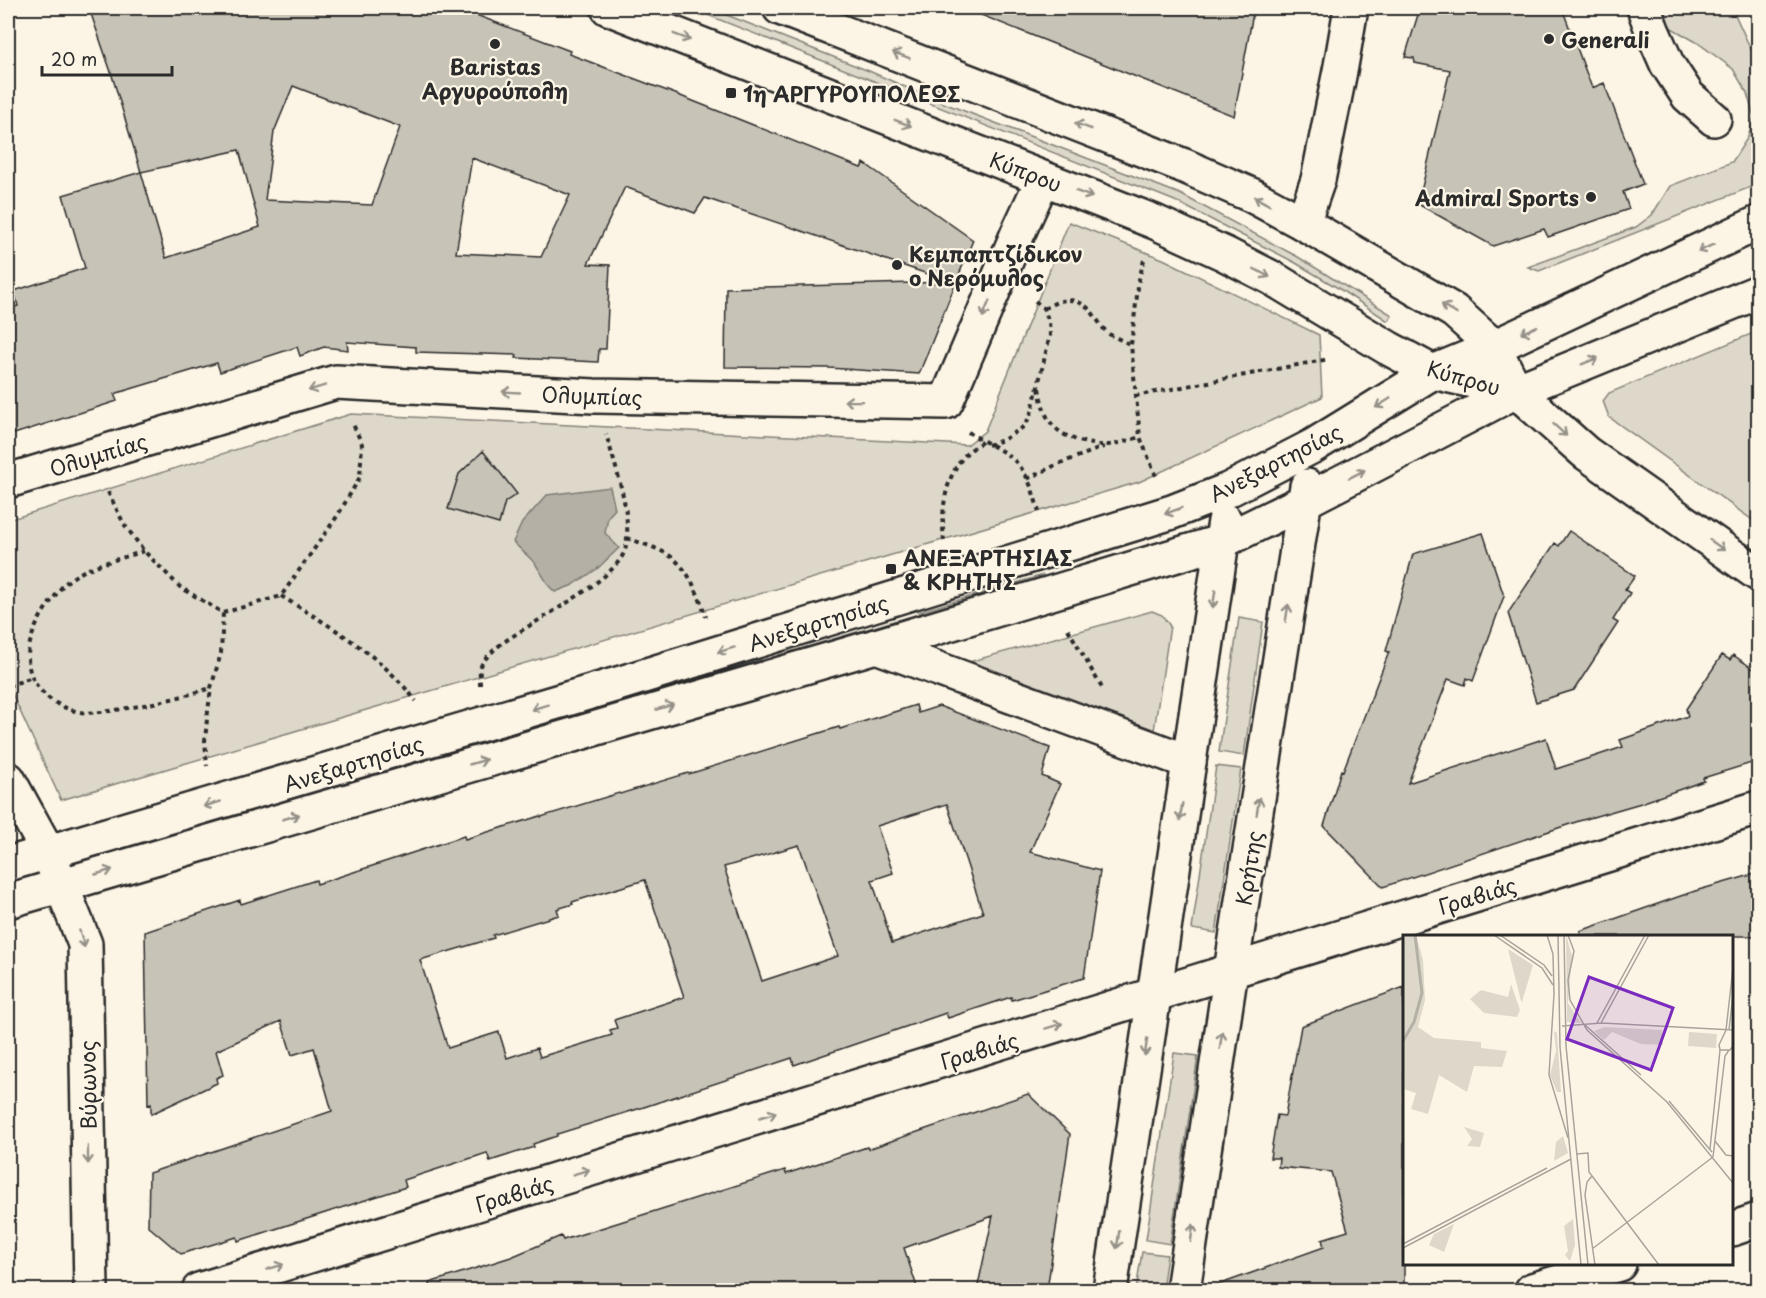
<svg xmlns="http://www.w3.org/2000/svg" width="1766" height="1298" font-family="'Playpen Sans',sans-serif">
<rect width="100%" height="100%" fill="#fcf5e5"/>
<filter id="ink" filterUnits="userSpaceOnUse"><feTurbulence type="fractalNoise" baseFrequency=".0167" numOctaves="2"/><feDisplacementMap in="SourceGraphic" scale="12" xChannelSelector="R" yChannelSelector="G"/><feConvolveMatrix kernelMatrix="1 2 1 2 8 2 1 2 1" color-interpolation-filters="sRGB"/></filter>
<g filter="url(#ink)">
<path fill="#ded8ca" stroke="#84827a" stroke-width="1.5" d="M690 8H709L869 71 928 97 1180 194 1298 257 1392 315 1388 321 1338 288 1294 262 1175 201Z
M1652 8H1732L1758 65V181L1756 185 1539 271 1528 267 1636 227 1652 215 1670 186 1732 162 1748 137 1754 117 1747 93 1733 69 1698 43 1654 18Z
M1069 222 1163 259 1319 335 1322 397 1139 482 61 800 8 685V520L351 414 967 445 985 431Z
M1758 331V524L1609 417 1603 401 1609 393Z
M1043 575 1046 585 921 622 918 612Z
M1152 611 1162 615 1170 626 1153 737 940 670Z
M1239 618 1263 622 1244 756 1219 752Z
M897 620 900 629 776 667 773 657Z
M761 660 763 667 513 741 511 733Z
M498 737 500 745 260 817 258 809Z
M1216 766 1241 769 1216 933 1192 929Z
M1174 1053 1198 1056 1170 1244 1146 1240Z
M1142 1252 1167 1255 1162 1290H1136Z"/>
<path fill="#b4b0a5" stroke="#7d7b74" stroke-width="1.5" d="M610 487 615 509 608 517 605 533 619 548 597 569 573 585 555 592 549 586 535 563 513 542 522 523 547 495Z"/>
<path fill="#c8c3b7" stroke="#2b2b2b" stroke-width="1.5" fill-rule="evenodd" d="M89 8H458L570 51 569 54 678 95 861 168 864 163 973 240 919 374 829 368 725 367 726 288 951 282 705 198 695 213 625 187 588 264 610 265 606 349H599L598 362 516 358 517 355 416 352V347L347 342 348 350 324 347 300 356 297 347 220 372 217 363 114 394 117 401 8 436V309L18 306 14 291 85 268 63 195 141 172 111 72ZM293 86 400 127 372 205 265 200 274 132ZM239 150 260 227 166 258 141 172ZM472 158 570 195 541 257 456 253Z
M967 8H1254L1234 116 966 9Z
M1420 8H1443L1457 11 1467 8H1562L1592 88 1604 83 1643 184 1623 192 1629 209 1548 237 1544 229 1493 246 1418 204 1450 70 1415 63 1414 58 1405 57Z
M483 451 517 494 505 502 499 524 448 509 459 474Z
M1569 531 1635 576 1625 590 1630 593 1613 620 1618 623 1574 690 1536 702 1508 613 1555 543 1559 546Z
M1483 533 1504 596 1473 681 1467 678 1465 685 1448 679 1408 783 1546 738 1556 769 1623 747 1620 740 1688 716 1686 709 1722 655 1730 660 1733 655 1758 672V761L1703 778 1704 781 1641 803 1579 821 1383 887 1324 826 1341 770 1343 771 1389 652 1386 651 1413 554Z
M916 705 918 713 939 706 1050 748 1042 776 1060 784 1030 852 1100 871 1084 978 1012 1000 1011 997 948 1018 946 1013 794 1065 792 1058 641 1108 557 1134V1136L533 1144 534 1147 490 1161 487 1153 404 1180 406 1187 238 1241 237 1237 181 1254 148 1226 149 1173 332 1111 314 1048 292 1055 281 1021 216 1051 223 1075 216 1078 217 1083 151 1114V1104L148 1105 145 932 240 900 241 904 316 880 317 884 464 836 465 839 540 816 541 817 619 793 620 794 688 773 689 774 839 727 840 729ZM947 804 983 913 892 943 872 880 893 873 877 826ZM799 845 838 956 762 981 724 867ZM645 880 684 997 614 1020 617 1028 610 1030 612 1035 540 1057 537 1048 507 1058 499 1032 448 1048 420 960 494 938 493 935 559 915 557 909 573 904 572 902Z
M1758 873V936H1581L1580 931 1695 891Z
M1404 987V1286L1390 1290H1216L1215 1286 1324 1247 1322 1239 1348 1231 1331 1172 1278 1167 1279 1158H1270L1277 1115 1285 1116 1301 1026Z
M1028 1094 1070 1134 1047 1290H977L993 1216 904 1248 918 1290H430L429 1283 511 1257 561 1236 563 1240 785 1170 786 1174 867 1147 868 1149Z"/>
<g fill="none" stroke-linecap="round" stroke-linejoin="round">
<defs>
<path id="street" d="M1644 8 1652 30 1667 64 1688 96 1714 119
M1303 223 1318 180 1341 66 1351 8
M8 481 336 382 594 396 946 402 1018 233 1043 179
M876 646 1189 762
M8 779 48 852 85 944 91 1290
M1732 1229 1758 1220
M199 1290 1758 808
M1532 1290 1619 1264"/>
<path id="secondary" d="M608 8 1155 222 1225 254 1272 278 1388 348 1433 372 1516 391
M780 8 1182 165 1251 195 1303 223 1454 311 1494 347 1516 391 1586 453 1758 574
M8 864 621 683 1172 512 1228 490 1313 446 1433 372 1494 347 1758 223
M8 901 876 646 1223 541 1305 501 1516 391 1758 292
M1110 1290 1225 521
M1183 1290 1231 971 1307 486"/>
</defs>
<use href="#street" stroke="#2b2b2b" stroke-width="38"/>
<use href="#secondary" stroke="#2b2b2b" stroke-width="38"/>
<path stroke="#2b2b2b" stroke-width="4" stroke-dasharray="4.5 4.5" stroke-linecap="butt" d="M1144 260 1139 279 1131 345 1140 437 1156 476
M1044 309C1058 300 1073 295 1088 308 1096 315 1100 327 1109 334 1116 338 1124 341 1131 345
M1039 388C1044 417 1050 431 1079 441 1088 443 1098 446 1108 445 1118 444 1130 440 1140 437
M1135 396 1329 359
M968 432C982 441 1004 450 1016 462 1029 475 1034 495 1039 512
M988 445 1003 440 1025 426 1032 411 1050 335 1049 322 1044 309 1032 298
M1027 479 1058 464 1104 447
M108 492 124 524 144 551 180 587 223 613 221 653 211 688 207 719 205 741 207 766
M627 538C640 543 655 547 667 554 688 566 699 595 706 617
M944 541C941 514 944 482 961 460 966 452 975 447 983 441
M144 551C119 560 89 564 68 581 62 586 57 593 53 599 41 613 28 638 28 657 28 687 53 707 80 712 94 714 109 711 122 709 152 704 182 697 211 688
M281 596C330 626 381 655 416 701
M223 613 281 596 338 515 360 477 362 444 352 422
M1068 629 1102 688
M480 685C480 679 479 672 481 666 483 660 490 654 495 649 524 624 621 581 626 546 632 514 615 465 606 434
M8 686 32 677"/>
<use href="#street" stroke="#fcf5e5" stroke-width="33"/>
<use href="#secondary" stroke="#fcf5e5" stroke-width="33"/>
</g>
<defs><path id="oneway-shaft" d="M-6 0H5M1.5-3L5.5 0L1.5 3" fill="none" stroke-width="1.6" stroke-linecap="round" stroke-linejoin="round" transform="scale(1.5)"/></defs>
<g stroke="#949088">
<use href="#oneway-shaft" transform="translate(682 37) rotate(21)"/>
<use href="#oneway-shaft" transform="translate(901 55) rotate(-159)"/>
<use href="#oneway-shaft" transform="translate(903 123) rotate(21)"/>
<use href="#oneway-shaft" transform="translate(1083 126) rotate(-159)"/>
<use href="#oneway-shaft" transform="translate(1084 194) rotate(21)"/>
<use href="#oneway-shaft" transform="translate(1262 201) rotate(-151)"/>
<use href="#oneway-shaft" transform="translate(1706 248) rotate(155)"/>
<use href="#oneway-shaft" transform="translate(1262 273) rotate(28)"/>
<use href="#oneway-shaft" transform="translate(986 309) rotate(113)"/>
<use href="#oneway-shaft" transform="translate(1449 309) rotate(-147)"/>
<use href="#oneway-shaft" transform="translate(1529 330) rotate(155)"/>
<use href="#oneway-shaft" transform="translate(1590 361) rotate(-22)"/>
<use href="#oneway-shaft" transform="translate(317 388) rotate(163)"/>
<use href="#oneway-shaft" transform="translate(511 392) rotate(-177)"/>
<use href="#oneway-shaft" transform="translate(853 401) rotate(-179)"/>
<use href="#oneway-shaft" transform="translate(1383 403) rotate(148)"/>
<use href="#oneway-shaft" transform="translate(1560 430) rotate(42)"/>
<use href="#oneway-shaft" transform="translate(1357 474) rotate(-27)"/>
<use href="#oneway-shaft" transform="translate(1173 511) rotate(159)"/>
<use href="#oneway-shaft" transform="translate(1717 545) rotate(35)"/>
<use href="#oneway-shaft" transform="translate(1214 599) rotate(99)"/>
<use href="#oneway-shaft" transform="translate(1287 613) rotate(-81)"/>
<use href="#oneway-shaft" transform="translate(726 650) rotate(163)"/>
<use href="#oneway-shaft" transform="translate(540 707) rotate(164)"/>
<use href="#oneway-shaft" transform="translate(665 707) rotate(-16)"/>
<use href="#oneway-shaft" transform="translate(478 762) rotate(-16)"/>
<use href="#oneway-shaft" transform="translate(212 804) rotate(164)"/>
<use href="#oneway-shaft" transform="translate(1258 806) rotate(-81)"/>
<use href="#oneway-shaft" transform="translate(1181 812) rotate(99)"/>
<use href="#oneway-shaft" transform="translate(291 817) rotate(-16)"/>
<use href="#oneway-shaft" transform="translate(104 872) rotate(-16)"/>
<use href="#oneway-shaft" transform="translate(82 939) rotate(73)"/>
<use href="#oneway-shaft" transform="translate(1054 1026) rotate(-17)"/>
<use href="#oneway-shaft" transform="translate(1221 1040) rotate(-82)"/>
<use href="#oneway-shaft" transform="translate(1146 1047) rotate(98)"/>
<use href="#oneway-shaft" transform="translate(768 1115) rotate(-17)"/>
<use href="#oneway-shaft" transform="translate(88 1155) rotate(89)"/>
<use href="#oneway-shaft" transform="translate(581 1172) rotate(-17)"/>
<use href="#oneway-shaft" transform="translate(1192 1233) rotate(-82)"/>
<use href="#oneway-shaft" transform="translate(1118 1240) rotate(98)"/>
<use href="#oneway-shaft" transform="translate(275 1267) rotate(-17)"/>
</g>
</g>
<g fill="#2b2b2b" stroke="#fcf5e5" stroke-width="2">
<circle cx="1549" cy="39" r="6"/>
<circle cx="495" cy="44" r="6"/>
<rect x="725" y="87" width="12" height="12" rx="3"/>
<circle cx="1591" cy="197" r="6"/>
<circle cx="897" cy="265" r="6"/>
<rect x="885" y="563" width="12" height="12" rx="3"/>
</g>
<g text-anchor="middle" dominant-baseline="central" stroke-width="4.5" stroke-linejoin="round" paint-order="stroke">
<g font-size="21" font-weight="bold" fill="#2b2b2b" stroke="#fcf5e5" text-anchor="start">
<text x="1561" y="39">Generali</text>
<text x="495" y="66" text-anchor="middle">Baristas<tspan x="495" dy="24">Αργυρούπολη</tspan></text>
<text x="743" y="93">1η ΑΡΓΥΡΟΥΠΟΛΕΩΣ</text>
<text x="1579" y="197" text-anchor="end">Admiral Sports</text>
<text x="909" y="253">Κεμπαπτζίδικον<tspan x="909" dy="24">ο Νερόμυλος</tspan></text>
<text x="903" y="557">ΑΝΕΞΑΡΤΗΣΙΑΣ<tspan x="903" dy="24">&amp; ΚΡΗΤΗΣ</tspan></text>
</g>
<g font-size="21" fill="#2b2b2b" stroke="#fcf5e5">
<text transform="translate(1026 171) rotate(21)">Κύπρου</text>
<text transform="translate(1464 377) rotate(16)">Κύπρου</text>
<text transform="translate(592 395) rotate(2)">Ολυμπίας</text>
<text transform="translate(98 454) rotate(-17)">Ολυμπίας</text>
<text transform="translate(1275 462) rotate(-27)">Ανεξαρτησίας</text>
<text transform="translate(818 622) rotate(-17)">Ανεξαρτησίας</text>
<text transform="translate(353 763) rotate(-17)">Ανεξαρτησίας</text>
<text transform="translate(1248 868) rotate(-81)">Κρήτης</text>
<text transform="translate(1477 895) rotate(-17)">Γραβιάς</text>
<text transform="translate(979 1050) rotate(-17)">Γραβιάς</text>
<text transform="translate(87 1085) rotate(-91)">Βύρωνος</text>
<text transform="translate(514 1193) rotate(-17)">Γραβιάς</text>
</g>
</g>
<g transform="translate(1403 935)">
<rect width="330" height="330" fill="#fcf5e5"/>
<path d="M0 0H13L20 25 22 65 15 92 31 103 78 107V113L104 116 99 132 71 131 64 157 36 140 25 179 8 174 13 158 0 154ZM163 0 169 21 165 68 178 88 164 87ZM105 14 130 30 119 67 118 66ZM108 49 117 75 114 82 81 78 67 64 78 55 105 62ZM202 92 259 95 260 110 238 109 209 97 201 105 191 96ZM151 96 154 98 158 157H154L147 140 153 116ZM286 97 314 99 313 113 285 111ZM61 192 81 198 77 212 64 211 69 204ZM160 201 165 218 151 226 153 207ZM170 284 172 310 167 326 162 320 165 316 161 291ZM51 289 41 317 26 310 31 299Z" fill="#ded8ca"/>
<path fill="none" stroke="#b4b0a5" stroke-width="3" d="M0 106 11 87 19 58 12 0"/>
<path fill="none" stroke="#a8a49b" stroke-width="1.5" d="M91 0 139 33 150 50M97 0 141 30 149 41M144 0 150 19 151 59 146 140 165 203M155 0 157 112 178 330M161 0 163 111 185 330M165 0 171 16 165 45 167 65 184 95 264 167 330 248M330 33 323 95 316 110 317 115H327L330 111M194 88 242 0M198 88 246 0M182 90 238 140M159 91 199 88 330 95M326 95 330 60M266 166 309 217M312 206 323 220 330 221M307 214 317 115M173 219 185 218 186 237 256 330M310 222 322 121 326 115M189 241 184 247 182 260 192 330M0 309 144 233M0 313 168 224M189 314 310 222"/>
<path fill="#7b2cbf" fill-opacity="0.15" stroke="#7b2cbf" stroke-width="3" d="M186 42 270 73 248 135 164 104Z"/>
<rect width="330" height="330" fill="none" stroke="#2b2b2b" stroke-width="3"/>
</g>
<rect width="1766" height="1298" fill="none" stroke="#fcf5e5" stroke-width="30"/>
<rect x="15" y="15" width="1736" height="1268" fill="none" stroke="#2b2b2b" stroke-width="2" filter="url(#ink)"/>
<path d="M42 66v9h130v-9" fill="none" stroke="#2b2b2b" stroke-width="3"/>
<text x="51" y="66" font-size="18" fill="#2b2b2b" stroke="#fcf5e5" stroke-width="4.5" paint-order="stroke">20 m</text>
</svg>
